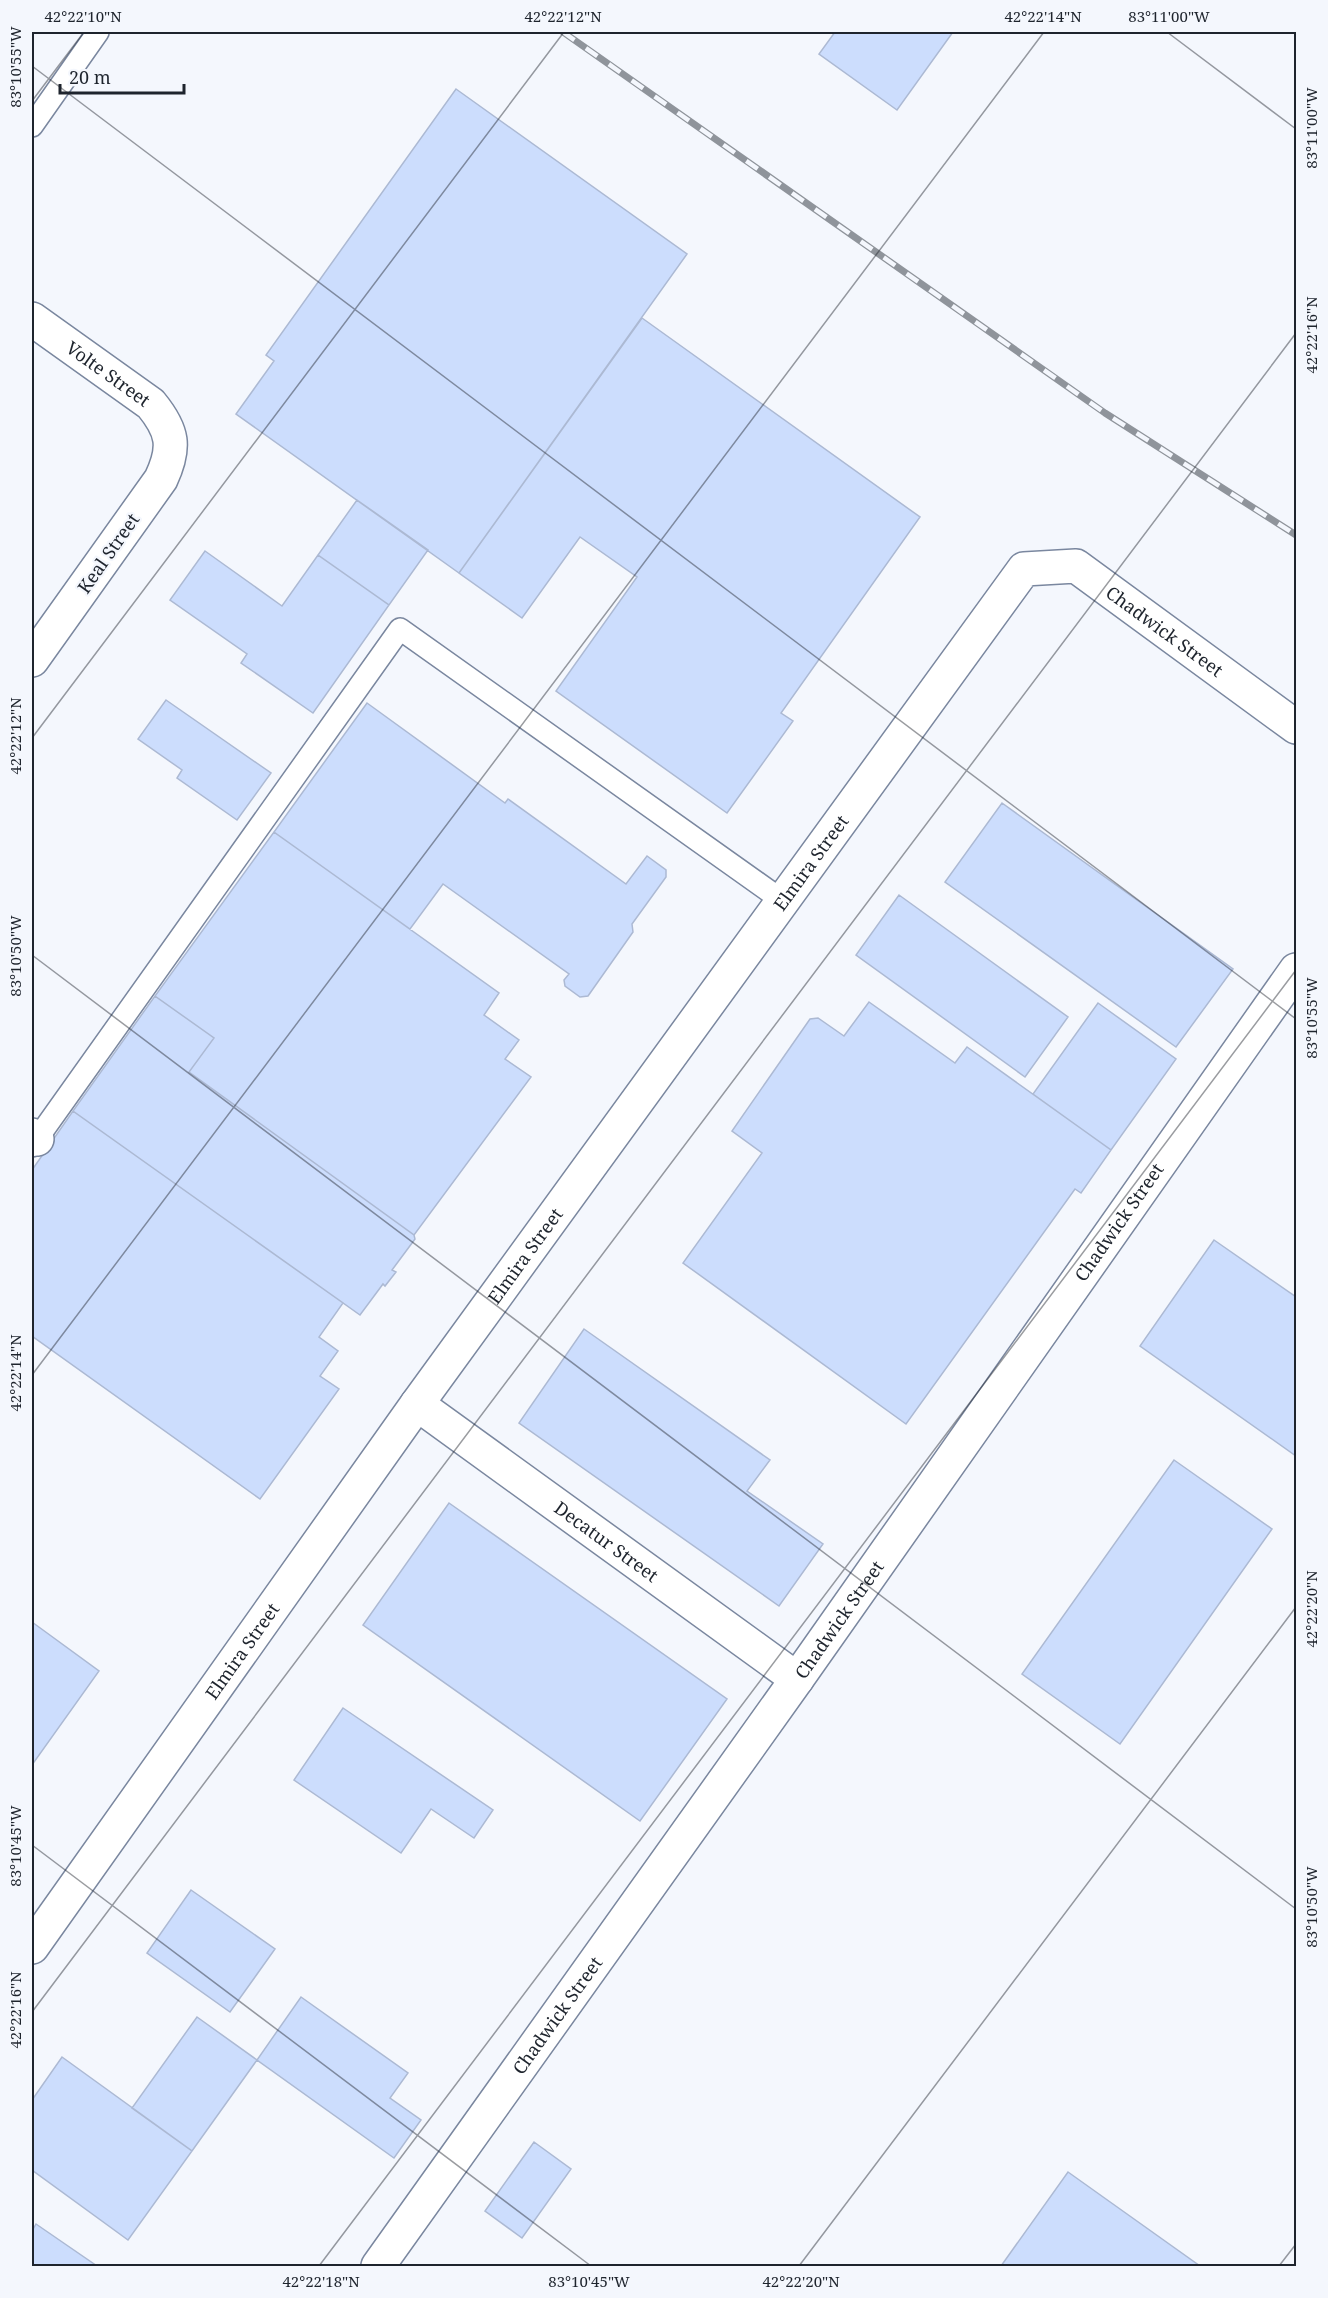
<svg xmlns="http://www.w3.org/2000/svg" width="1328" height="2298" font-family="'Noto Serif',serif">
<rect width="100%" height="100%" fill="#f4f7fd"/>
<path fill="#ccddfd" stroke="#acb9d3" stroke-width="1.5" d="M835 32H953L897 110 819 54Z
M456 89 687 254 459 573 236 414 274 361 266 355Z
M642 318 920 517 781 713 793 721 727 813 556 691 637 577 580 537 522 618 459 573Z
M357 500 428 550 389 605 318 555Z
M205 551 282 606 318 555 389 605 313 713 241 663 247 654 170 600Z
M166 700 271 773 237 820 177 778 182 770 138 739Z
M367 703 505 803 508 799 626 884 647 856 666 870V877L632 924 633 932 588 996 580 997 565 986 564 980 569 974 443 884 410 929 274 832Z
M1002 803 1233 969 1176 1047 945 882Z
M274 832 499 993 484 1015 519 1040 505 1059 531 1077 414 1235 189 1072 214 1038 155 996Z
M899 895 1068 1017 1025 1077 856 955Z
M155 996 214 1038 189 1072 414 1235 415 1239 392 1270 396 1272 385 1286 383 1284 360 1315 73 1111Z
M869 1002 955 1063 967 1047 1111 1150 1081 1193 1075 1189 906 1424 683 1263 762 1153 732 1131 810 1019 818 1018 844 1036Z
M1098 1003 1176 1059 1111 1150 1033 1094Z
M73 1111 343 1303 319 1337 338 1351 320 1376 339 1389 260 1499 32 1336V1170Z
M1214 1240 1296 1297V1456L1140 1346Z
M584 1329 770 1460 747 1491 823 1544 779 1606 519 1423Z
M1174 1460 1272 1529 1120 1744 1022 1674Z
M449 1503 727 1699 640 1821 363 1625Z
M32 1622 99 1671 32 1765Z
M343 1708 493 1810 474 1838 431 1809 401 1853 294 1780Z
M191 1890 275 1949 230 2012 147 1953Z
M301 1997 408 2073 390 2098 421 2120 394 2158 257 2060Z
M197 2017 257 2060 192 2151 132 2108Z
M62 2057 192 2151 128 2240 32 2170V2100Z
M534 2142 571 2169 522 2238 485 2211Z
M1068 2172 1200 2266H1001Z
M36 2224 97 2266H32V2231Z"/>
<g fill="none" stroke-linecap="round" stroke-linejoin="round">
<defs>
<path id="service" d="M32 126 98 32
M32 1146 400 629 783 901"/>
<g id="minor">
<path id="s1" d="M32 319 151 404C173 431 176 447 161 479L32 660"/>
<path d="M32 1135 37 1139"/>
<path id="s2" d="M417 1404 797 1679"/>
<path id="s3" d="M32 1947 417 1404 1024 569 1076 566 1296 727"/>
<path id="s4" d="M378 2266 797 1679 1296 970"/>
</g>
</defs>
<use href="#service" stroke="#7a879f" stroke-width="24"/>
<use href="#minor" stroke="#7a879f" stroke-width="36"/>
<use href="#service" stroke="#fff" stroke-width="21"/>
<use href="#minor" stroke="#fff" stroke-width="33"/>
<defs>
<path id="rail" d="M563 32 1105 413 1296 535"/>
</defs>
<use href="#rail" stroke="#8f949b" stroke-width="7"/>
<use href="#rail" stroke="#f4f7fd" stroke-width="4.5" stroke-dasharray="14" stroke-linecap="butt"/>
</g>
<path fill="none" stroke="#1e242d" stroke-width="1.5" stroke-opacity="0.45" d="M1167 32 1296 129M32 66 1296 1019M32 101 84 32M32 738 564 32M32 955 1296 1909M32 1375 1044 32M32 1845 591 2266M32 2012 1296 333M319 2266 1296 970M799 2266 1296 1607M1279 2266 1296 2244"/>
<g text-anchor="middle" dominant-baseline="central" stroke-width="4.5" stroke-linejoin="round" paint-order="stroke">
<g font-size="18" fill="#1e242d" stroke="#f4f7fd">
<text stroke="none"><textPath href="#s1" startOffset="94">Volte Street</textPath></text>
<text transform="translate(108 553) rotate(-55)">Keal Street</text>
<text stroke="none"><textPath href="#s3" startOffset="1860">Chadwick Street</textPath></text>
<text stroke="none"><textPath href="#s3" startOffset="1335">Elmira Street</textPath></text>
<text stroke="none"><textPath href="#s4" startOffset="1280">Chadwick Street</textPath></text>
<text stroke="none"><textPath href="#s3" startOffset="849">Elmira Street</textPath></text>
<text stroke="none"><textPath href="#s2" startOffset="234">Decatur Street</textPath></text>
<text stroke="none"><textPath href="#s4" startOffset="794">Chadwick Street</textPath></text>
<text stroke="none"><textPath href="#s3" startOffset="363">Elmira Street</textPath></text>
<text stroke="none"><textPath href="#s4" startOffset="308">Chadwick Street</textPath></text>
</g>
</g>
<rect width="1328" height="2298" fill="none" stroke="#f4f7fd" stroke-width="66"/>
<path d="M60 84v9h124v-9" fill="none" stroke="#1e242d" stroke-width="3"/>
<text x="69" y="84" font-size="18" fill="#1e242d" stroke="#f4f7fd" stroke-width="4.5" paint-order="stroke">20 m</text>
<rect x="33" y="33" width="1262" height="2232" fill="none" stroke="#1e242d" stroke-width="2"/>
<g font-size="15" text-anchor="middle" fill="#1e242d">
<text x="83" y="22">42°22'10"N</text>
<text x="563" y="22">42°22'12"N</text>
<text x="1043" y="22">42°22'14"N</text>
<text x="1169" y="22">83°11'00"W</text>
<text transform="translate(16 67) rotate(-90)" y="5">83°10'55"W</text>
<text transform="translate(1312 128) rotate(-90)" y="5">83°11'00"W</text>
<text transform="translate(1312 335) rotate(-90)" y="5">42°22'16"N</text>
<text transform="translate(16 736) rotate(-90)" y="5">42°22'12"N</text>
<text transform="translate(16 956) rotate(-90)" y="5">83°10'50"W</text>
<text transform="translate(1312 1018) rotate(-90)" y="5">83°10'55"W</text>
<text transform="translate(16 1373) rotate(-90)" y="5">42°22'14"N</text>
<text transform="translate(1312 1609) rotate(-90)" y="5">42°22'20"N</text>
<text transform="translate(16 1846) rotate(-90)" y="5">83°10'45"W</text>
<text transform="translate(1312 1907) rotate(-90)" y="5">83°10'50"W</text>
<text transform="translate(16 2010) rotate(-90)" y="5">42°22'16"N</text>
<text x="321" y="2287">42°22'18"N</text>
<text x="589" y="2287">83°10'45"W</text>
<text x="801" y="2287">42°22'20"N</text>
</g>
</svg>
